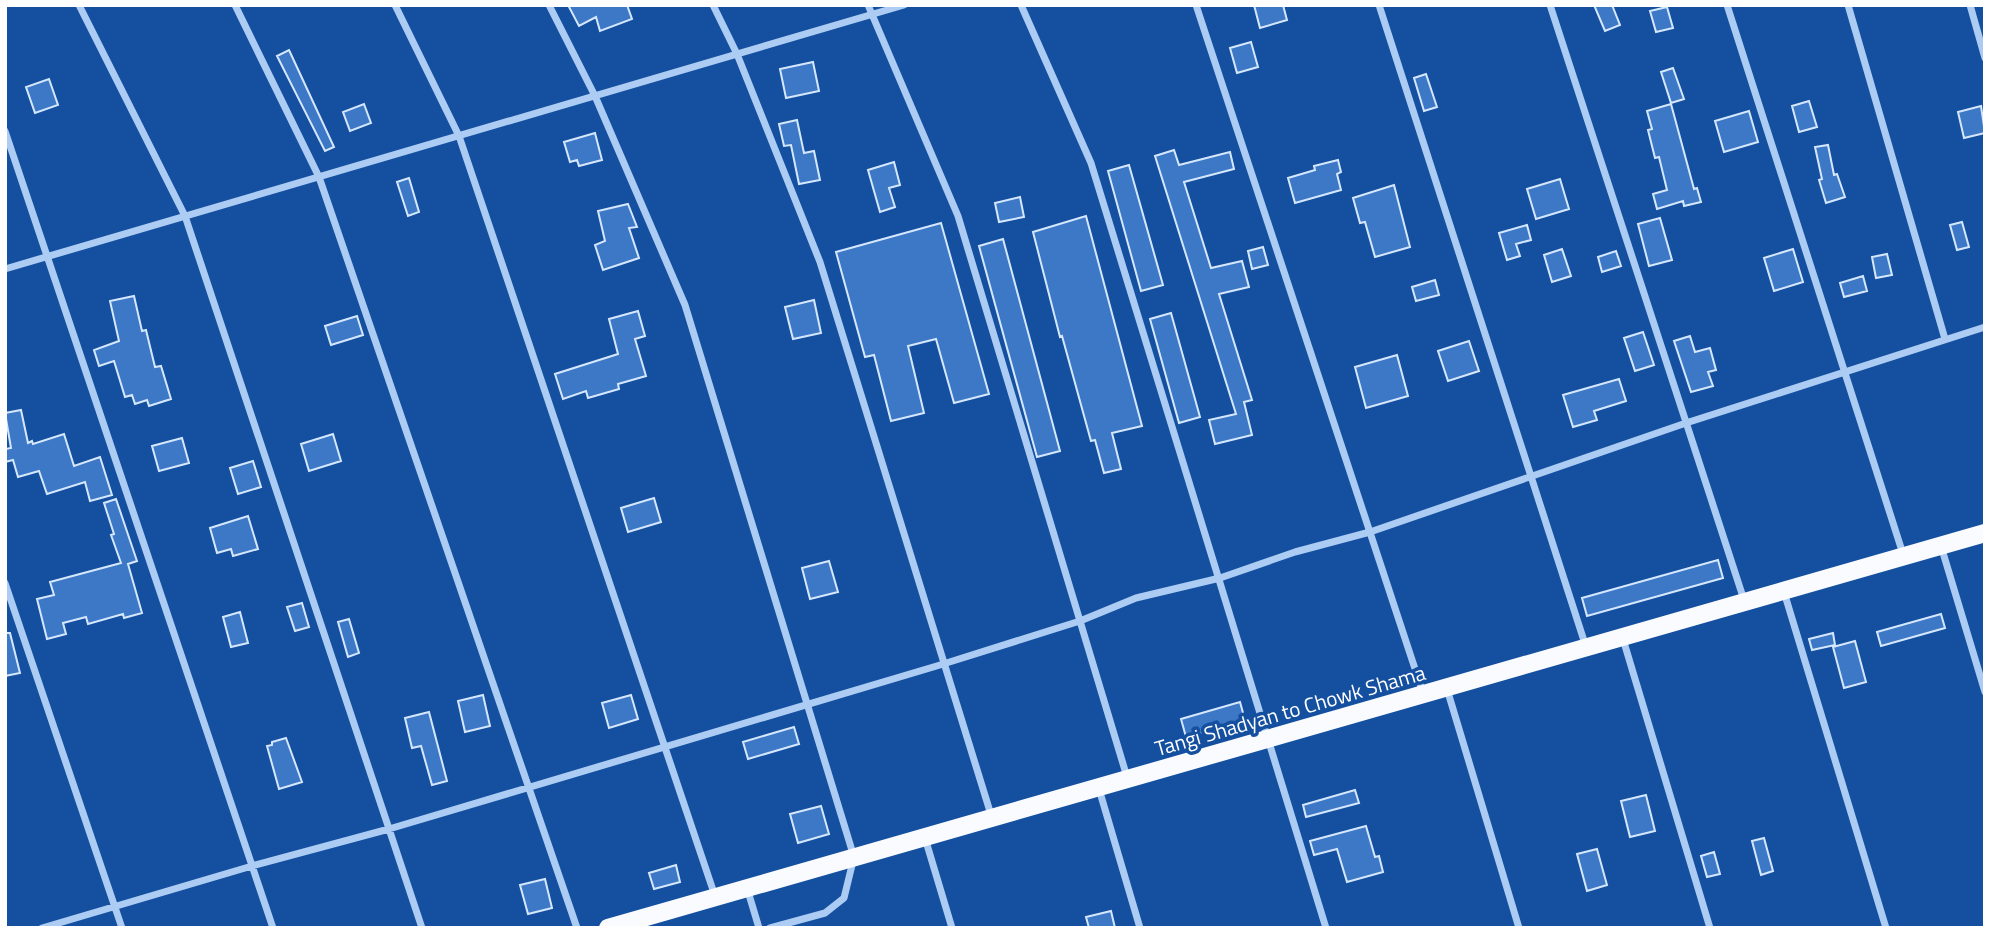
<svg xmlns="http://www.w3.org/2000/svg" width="1990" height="933" font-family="'Titillium Web',sans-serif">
<rect width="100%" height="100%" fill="#14509f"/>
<path fill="#3d78c6" stroke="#d5e7fd" stroke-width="2" d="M568 5H627L632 19 600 31 596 17 579 26Z
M1254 5H1283L1287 20 1260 28Z
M1594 5H1612L1620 25 1605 31Z
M1667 7 1673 28 1656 32 1650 11Z
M1251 42 1258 67 1237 73 1230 48Z
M289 50 334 147 325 151 277 56Z
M813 62 819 91 786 98 780 69Z
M1673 68 1684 99 1671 103 1661 72Z
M1426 74 1437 107 1424 111 1414 78Z
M49 79 58 105 35 113 26 87Z
M1809 101 1817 127 1799 132 1792 106Z
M364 104 371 123 350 131 343 112Z
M1671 104 1694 189 1697 188 1701 202 1684 206 1683 201 1657 209 1653 194 1667 190 1659 157 1655 158 1648 130 1652 129 1647 111Z
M1981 106 1985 133 1964 138 1958 112Z
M1749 111 1758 142 1724 152 1715 121Z
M797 120 804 153 814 151 820 180 799 184 791 145 784 146 779 124Z
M595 133 602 160 579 166 577 160 570 162 564 142Z
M1828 145 1834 175 1837 174 1845 197 1826 203 1819 180 1822 179 1815 147Z
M1174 150 1179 165 1230 152 1234 169 1184 182 1211 268 1242 261 1249 287 1219 294 1252 400 1244 402 1252 435 1215 444 1209 420 1236 414 1155 156Z
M1338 160 1341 172 1337 174 1341 190 1295 203 1288 178 1315 170 1314 166Z
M894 162 900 185 889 188 895 207 880 212 868 170Z
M1129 165 1163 285 1141 291 1108 171Z
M409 178 419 212 408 216 397 182Z
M1560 179 1569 209 1536 219 1527 189Z
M1394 185 1410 247 1375 257 1365 222 1360 223 1353 198Z
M1020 197 1024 217 999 222 995 203Z
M628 204 637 227 629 228 639 258 603 270 595 245 605 241 598 211Z
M1086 216 1142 426 1112 433 1121 469 1104 473 1095 440 1091 441 1062 336 1060 337 1033 232Z
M1660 218 1672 260 1649 266 1638 224Z
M1962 222 1969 247 1957 250 1950 225Z
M941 223 989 394 954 403 936 339 908 346 924 413 891 421 874 355 865 357 836 252Z
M1527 225 1531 240 1516 244 1520 256 1507 260 1499 233Z
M1003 239 1060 451 1037 457 979 246Z
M1263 247 1268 265 1252 269 1248 251Z
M1562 249 1571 276 1552 282 1544 255Z
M1793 249 1803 282 1774 291 1764 258Z
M1616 251 1621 266 1602 272 1598 257Z
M1887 254 1892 275 1876 278 1872 257Z
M1863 276 1867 291 1844 297 1840 283Z
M1435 280 1439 295 1416 301 1412 287Z
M134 296 142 331 146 330 155 367 161 366 171 399 149 406 147 400 135 404 132 395 125 397 114 361 99 366 94 350 119 341 110 301Z
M814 300 821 333 793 339 785 307Z
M638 311 645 336 635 339 646 376 618 384 619 389 588 398 586 391 563 399 555 374 618 354 609 319Z
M1171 313 1200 417 1179 423 1150 319Z
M357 316 363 335 331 345 325 326Z
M1643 332 1654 365 1635 371 1624 338Z
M1690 336 1695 352 1710 348 1716 370 1708 372 1713 386 1691 392 1674 341Z
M1469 341 1479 371 1448 381 1438 351Z
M1397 355 1408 396 1366 408 1355 367Z
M1619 379 1626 401 1594 411 1597 420 1573 427 1563 395Z
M21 410 28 443 32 441 33 444 64 434 74 466 100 457 112 495 90 501 85 482 47 494 39 471 18 477 13 460 5 462V449L11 448 5 413Z
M333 434 341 461 309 471 301 444Z
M182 438 189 463 159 471 152 446Z
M253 461 261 487 238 494 230 468Z
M654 498 661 522 628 532 621 508Z
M116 499 137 561 128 564 142 613 124 618 123 614 88 624 86 617 63 623 66 634 47 639 37 599 54 595 50 582 121 563 111 535 114 534 104 503Z
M248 516 258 549 233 556 231 549 217 553 210 528Z
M1718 560 1723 578 1587 616 1582 598Z
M829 561 838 592 810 599 802 568Z
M302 603 309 627 295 631 287 607Z
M240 612 248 643 231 647 223 617Z
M1941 614 1945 628 1881 646 1877 632Z
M349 619 359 653 348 657 338 622Z
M5 633H10L20 673 5 676Z
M1833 633 1835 645 1812 650 1809 639Z
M1855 641 1866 682 1844 688 1833 647Z
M483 695 490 726 465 732 458 701Z
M631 695 638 719 609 728 602 703Z
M1240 702 1245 720 1186 737 1181 719Z
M429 712 447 781 432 785 421 746 412 748 405 718Z
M794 727 799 744 748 759 743 742Z
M286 738 302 782 279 789 267 746 272 745V742Z
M1355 790 1359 803 1306 817 1303 805Z
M1646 795 1655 831 1630 837 1621 801Z
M821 806 829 834 798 843 790 814Z
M1366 826 1375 857 1379 856 1383 872 1347 882 1337 849 1314 855 1310 841Z
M1764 838 1773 871 1761 875 1752 841Z
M1597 849 1607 885 1587 891 1577 854Z
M1714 852 1720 874 1707 877 1701 856Z
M676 865 680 882 654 889 649 873Z
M545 879 552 908 528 914 520 885Z
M1111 911 1115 928H1089L1086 917Z"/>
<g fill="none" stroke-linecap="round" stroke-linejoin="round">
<path stroke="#acccf4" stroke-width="7" d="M79 5 185 216 422 928
M235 5 319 177 577 928
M395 5 459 136 715 896
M549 5 595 96 685 305 854 857 844 898 825 913 770 928
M713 5 737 54 820 262 992 818
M868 5 958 216 1127 777
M1021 5 1091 163 1326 928
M1196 5 1423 693
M1379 5 1586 647
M1550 5 1744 600
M1727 5 1903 554
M1848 5 1945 339
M1970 5 1985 58
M5 131 273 928
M5 269 904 5
M1941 546 1985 692
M5 583 122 928
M1784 592 1886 928
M1623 639 1710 928
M1447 689 1519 928
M1099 789 1140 928
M925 838 952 928
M747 888 759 928
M42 928 252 866 389 829 940 665 1080 621 1136 598 1220 578 1295 552 1370 532 1686 423 1985 327"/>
<path stroke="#f9fbff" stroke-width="18" d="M608 928 1985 533"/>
</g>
<g text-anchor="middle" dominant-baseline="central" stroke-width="7" stroke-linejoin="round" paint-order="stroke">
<g font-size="21" fill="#fff" stroke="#14509f">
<text transform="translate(1290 710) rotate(-16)">Tangi Shadyan to Chowk Shama</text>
</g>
</g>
<rect width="1990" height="933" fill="none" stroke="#ffffff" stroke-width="14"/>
</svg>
